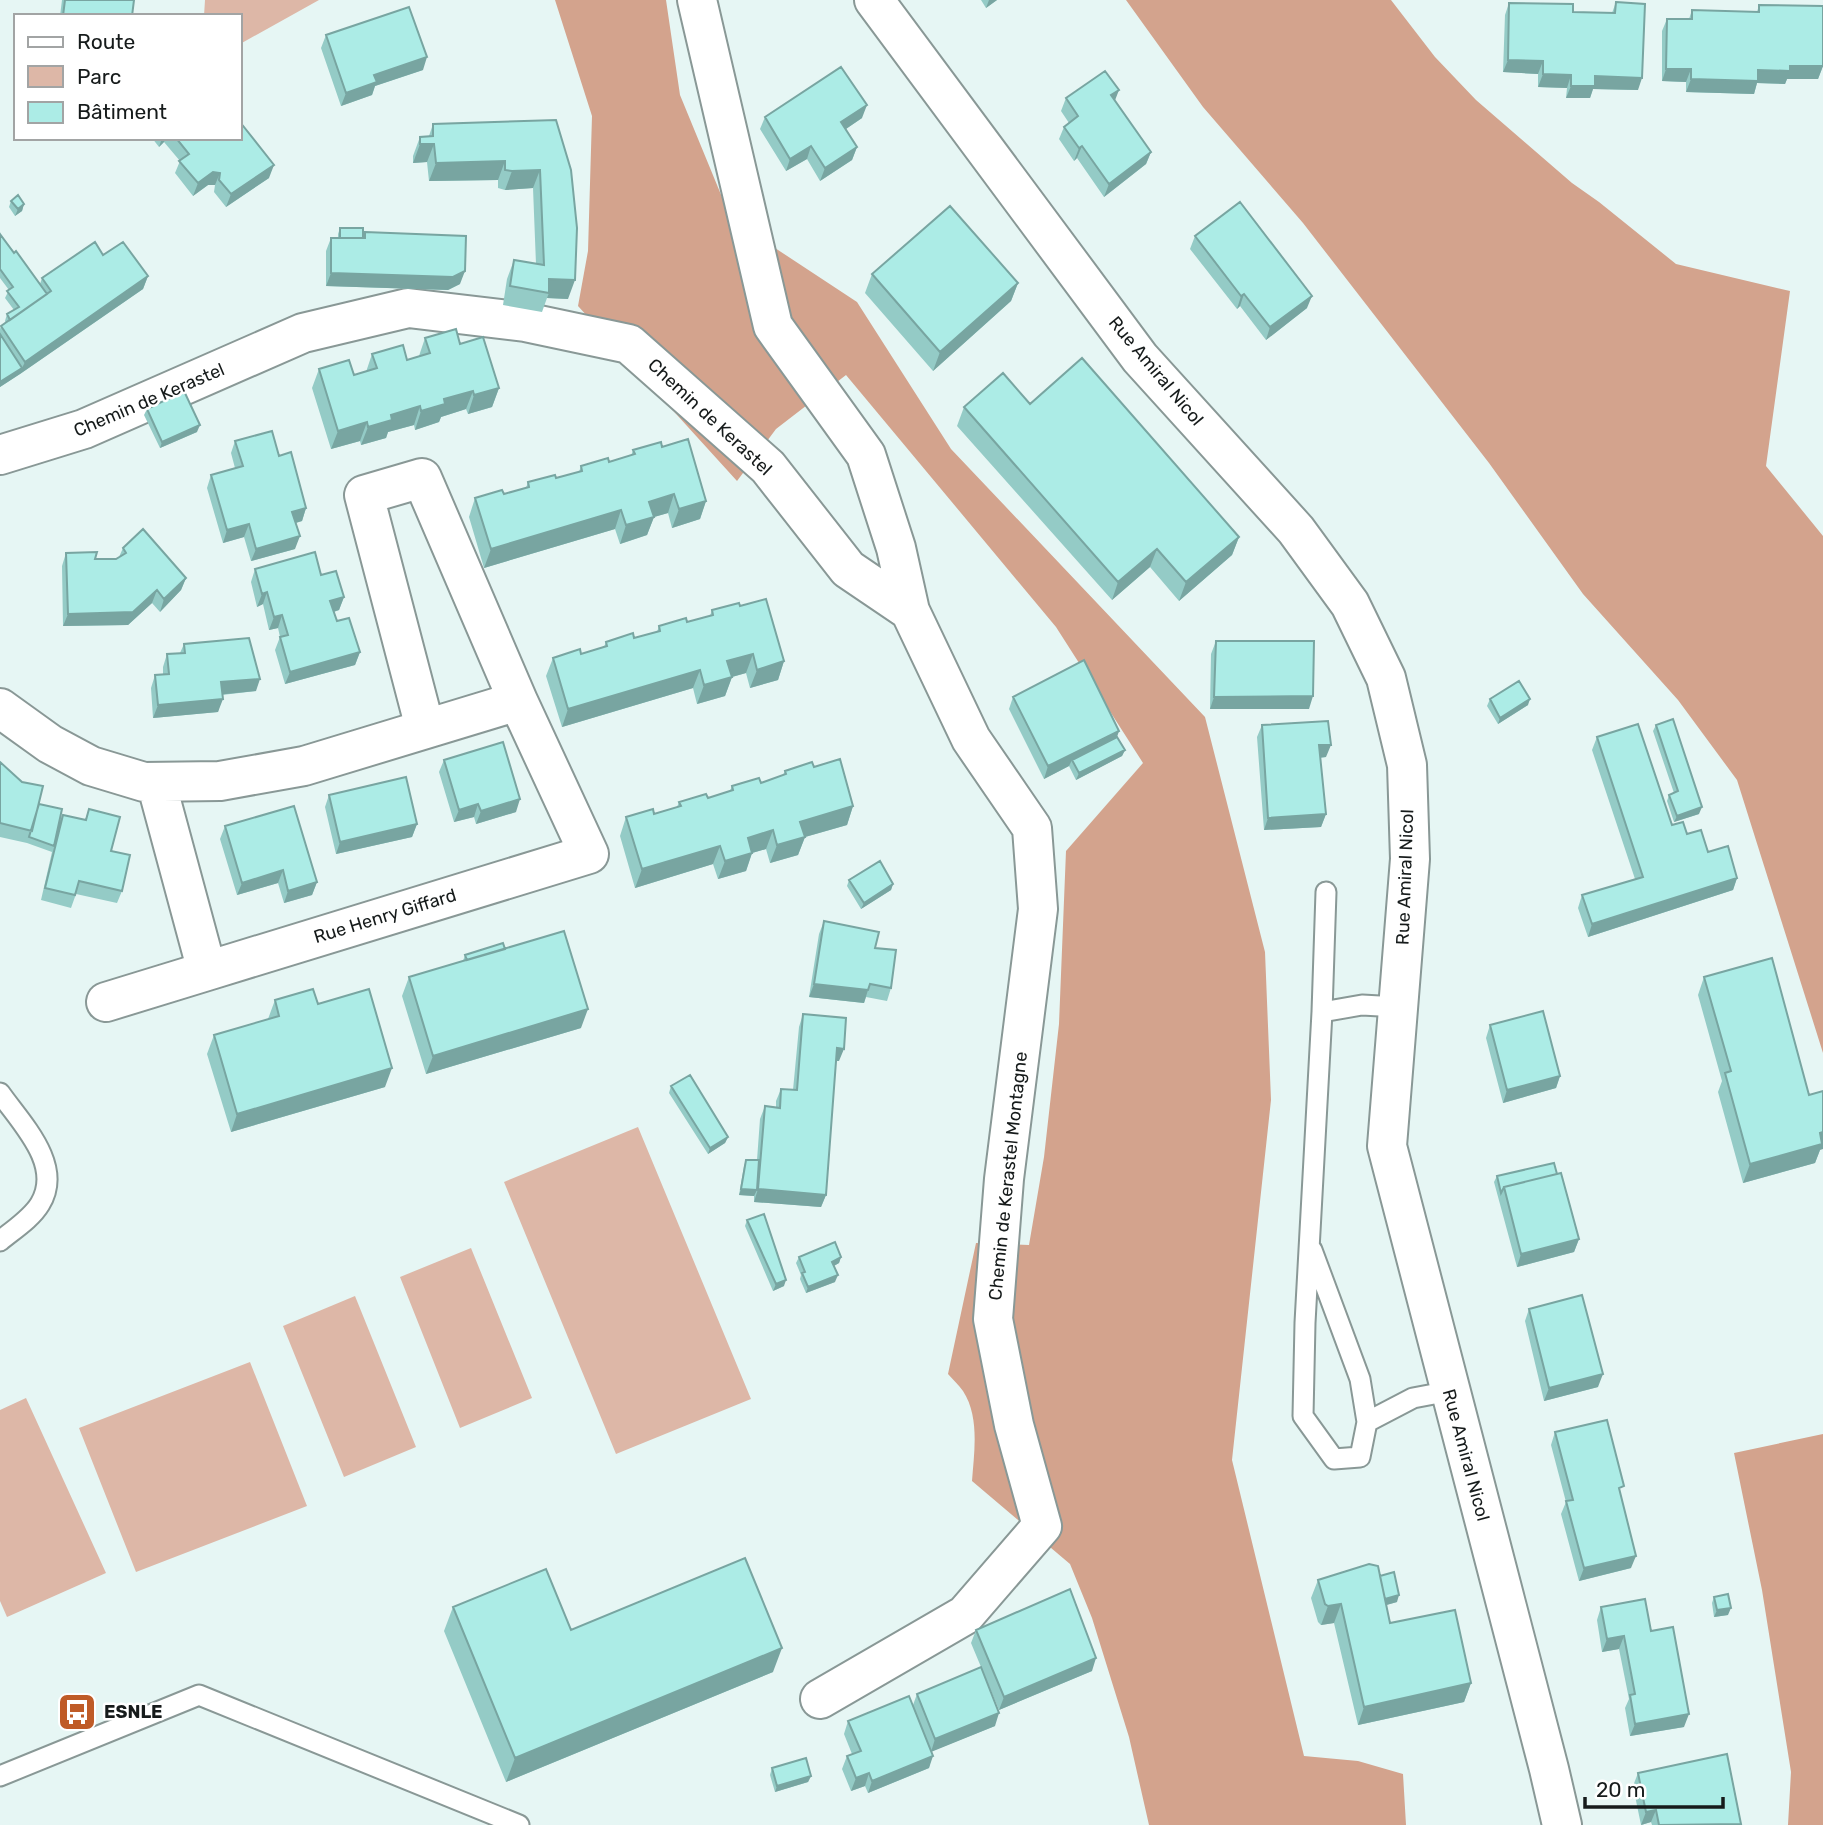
<svg xmlns="http://www.w3.org/2000/svg" width="1823" height="1825" font-family="Rubik,sans-serif">
<rect width="100%" height="100%" fill="#e6f6f4"/>
<path fill="#ddb7a7" d="M205 0H319L240 44V16H204Z
M638 1127 751 1399 616 1454 504 1182Z
M471 1248 532 1398 460 1428 400 1277Z
M355 1296 416 1447 344 1477 283 1326Z
M250 1362 307 1506 136 1572 79 1428Z
M26 1398 106 1573 7 1617 0 1601V1410Z"/>
<path fill="#d3a38d" d="M555 0H666L680 95 731 219 857 302 951 449 1205 717 1265 952 1271 1100 1232 1460 1304 1756 1358 1761 1403 1774 1406 1825H1149L1129 1737 1092 1618 1070 1564 972 1481C974 1453 980 1417 963 1391 959 1385 953 1380 948 1374L976 1243 1029 1245 1044 1157 1059 1024 1066 851 1143 763 1056 627 846 375 776 429 737 481 578 306 588 251 592 116Z
M1126 0H1391L1435 57 1476 100 1572 183 1599 202 1676 264 1790 291 1766 466 1823 536V1053L1737 780 1678 700 1583 594 1489 463 1303 223 1203 107Z
M1823 1434V1825H1788L1791 1772 1762 1590 1734 1453Z"/>
<g fill="none" stroke-linecap="round" stroke-linejoin="round">
<defs>
<path id="service" d="M1398 1007 1362 1005 1322 1012 1305 1323 1303 1416 1334 1459 1360 1457 1367 1422 1413 1398 1450 1391
M1322 1012 1326 892
M0 1093C21 1123 64 1165 40 1204 31 1219 13 1230 0 1241
M1312 1250 1360 1379 1367 1422
M0 1776 199 1695 519 1825"/>
<path id="minor" d="M697 0 773 326 866 455 896 548 910 611 971 739 1032 828 1038 909 1004 1179 993 1319 1014 1425 1042 1526 965 1615 820 1699
M0 455 84 429 303 333 408 308 525 322 629 344 768 467 848 569 910 611
M0 708 50 744 91 766 144 782 220 781 304 766 518 701 589 854 207 971 156 782
M425 728 364 495 422 478 518 701
M106 1002 207 971"/>
<path id="tertiary" d="M874 0 1140 358 1296 530 1350 604 1386 678 1407 765 1410 859 1387 1146 1549 1769 1562 1825"/>
</defs>
<use href="#service" stroke="#899896" stroke-width="23"/>
<use href="#minor" stroke="#899896" stroke-width="42"/>
<use href="#tertiary" stroke="#899896" stroke-width="42"/>
<use href="#service" stroke="#fff" stroke-width="19"/>
<use href="#minor" stroke="#fff" stroke-width="38"/>
<use href="#tertiary" stroke="#fff" stroke-width="38"/>
</g>
<path fill="#94cbc6" d="M62 0H134L132 16H60Z
M981 0H997L986 8Z
M1616 2 1638 90 1593 89 1590 98H1566L1567 88 1538 87V74L1503 72 1505 15 1509 3 1573 12 1612 13Z
M1759 5 1823 66 1818 79H1787L1785 84 1757 83 1754 94 1686 92V82L1662 81V31L1667 19H1689L1692 10 1757 12Z
M326 35 423 70 375 86 372 95 341 106 321 48Z
M1066 98 1115 101 1151 152 1146 164 1104 197 1077 158 1074 161 1059 139 1064 127 1069 123 1061 111Z
M765 117 862 118 846 129 857 147 852 160 820 181 807 159 786 171 760 129Z
M556 120 568 299 547 298 542 312 503 305 507 279 514 260 536 264 533 188 505 190 498 188V180L429 181 427 162 413 163V156L420 137 429 136 433 124Z
M152 138H240L269 178 226 207 214 192 215 185H208L193 196 175 173 180 161 164 142 159 147Z
M11 201 24 204 22 211 15 216 9 207Z
M340 228 363 238 365 232 460 284 448 290 326 286V251L331 238H338V234Z
M0 234 40 284 42 278 103 255 148 276 143 289 20 374 0 387V329L1 326 6 323 5 321 7 314 14 310 5 298 9 290 0 278Z
M1195 236 1307 308 1266 340 1240 306 1237 309 1190 249Z
M872 274 1018 283 1011 301 933 371 865 293Z
M425 338 460 344 499 388 492 407 468 414 466 409 441 417 439 422 415 430 414 425 388 432 386 438 361 445 360 441 331 449 312 388 319 369 354 375 366 372 372 354 407 360 419 356Z
M1030 404 1239 537 1232 555 1179 601 1150 567 1112 600 957 426 964 407Z
M147 409 197 432 160 448 144 415Z
M235 441 279 456 306 508 302 521 296 523 295 549 251 561 244 537 223 543 207 488 211 475 235 468 231 453Z
M662 447 706 501 700 519 672 528 668 513 654 517 647 535 620 544 615 529 484 568 469 517 475 498 504 494 526 488 528 482 556 478 579 472 581 466 609 462 631 456 633 450Z
M123 548 186 578 181 590 160 612 152 603 128 625 63 626 62 566 66 553 95 559H116L119 557Z
M255 569 321 575 344 597 339 610 334 612 337 621 360 652 355 665 285 684 275 650 280 637 278 628 269 630 263 604 257 607 251 582Z
M740 606 784 661 778 680 750 688 746 673 732 677 725 696 697 704 693 688 562 727 546 676 553 658 581 654 604 647 606 642 634 638 657 632 659 626 687 622 710 616 712 610Z
M1216 641 1309 709H1210L1211 654Z
M184 644 256 691 222 695 218 712 153 718 151 688 155 675 163 674V667L167 654 180 653Z
M1013 697 1117 737 1125 750 1122 756 1076 780 1069 766 1044 779 1009 709Z
M1490 699 1528 705 1498 724 1487 706Z
M1262 725 1326 757 1320 758 1326 814 1321 827 1264 830 1257 737Z
M1656 725 1699 814 1674 822 1667 801 1669 795 1674 793 1653 731Z
M1597 737 1672 825 1687 834 1737 878 1733 890 1588 937 1578 908 1582 895 1635 879 1592 750Z
M444 760 516 812 476 824 474 817 454 822 439 772Z
M0 762 37 808 59 823 63 815 85 820 89 809 111 851 122 891 117 903 76 894 71 908 41 900 52 852 27 843 0 837Z
M814 767 853 806 847 825 805 837 798 855 770 863 766 849 752 853 746 871 718 879 713 864 635 888 620 836 626 817 654 814 677 807 679 802 708 798 730 791 732 786 761 783 783 775 785 771Z
M329 795 417 824 412 837 336 854 325 807Z
M225 826 317 882 312 895 284 903 278 883 237 895 220 839Z
M849 880 893 884 891 890 861 909 847 886Z
M824 921 875 948 891 988 887 1001 866 997 864 1003 809 997 819 934Z
M505 949 581 1028 426 1074 402 996 409 977 463 961 465 955Z
M1704 977 1820 1150 1815 1163 1743 1183 1718 1092 1722 1081 1698 995Z
M275 1000 318 1004 385 1087 231 1132 207 1054 214 1035 268 1019Z
M803 1014 839 1061H836L826 1195 821 1207 754 1202V1196L739 1195 744 1166 746 1160H757L760 1119 765 1106 776 1107V1101L781 1089 793 1090 799 1027Z
M1490 1025 1560 1076 1556 1088 1503 1103 1486 1038Z
M671 1086 728 1137 725 1143 708 1154 669 1093Z
M1497 1176 1579 1239 1574 1252 1517 1267 1494 1182Z
M747 1220 784 1286 773 1291 745 1226Z
M799 1257H841L839 1263 834 1266 835 1282 806 1293 800 1279 801 1275 796 1263Z
M1529 1309 1598 1387 1544 1401 1525 1321Z
M1555 1432 1621 1495 1631 1568 1579 1581 1561 1514 1566 1502 1551 1445Z
M1380 1576 1397 1602 1386 1605 1390 1623 1471 1683 1464 1702 1358 1725 1334 1623 1321 1625 1318 1622 1311 1598 1318 1580Z
M1714 1597 1728 1615 1714 1617 1712 1603Z
M453 1607 571 1630 773 1672 506 1782 444 1631Z
M1601 1607 1651 1631 1684 1727 1630 1736 1625 1708 1629 1699 1619 1649 1602 1652 1597 1620Z
M976 1630 1092 1671 999 1710 971 1643Z
M917 1694 995 1726 932 1751 929 1768 868 1793 865 1786 851 1791 842 1769 847 1756 852 1754 844 1734 848 1721 913 1705Z
M772 1768 811 1776 808 1782 775 1792 770 1775Z
M1638 1773 1741 1824V1825H1652L1651 1822 1641 1825 1633 1786Z"/>
<path fill="#78a5a1" d="M989 0H997L986 8Z
M427 57 423 70 375 86 372 95 341 106 346 93 374 75Z
M1508 60 1543 61 1538 74 1503 72Z
M1790 66H1823L1818 79H1787L1785 84 1757 83 1754 94 1686 92 1691 79Z
M1666 69H1691L1686 82 1662 81Z
M1543 74 1571 75 1567 88 1538 87Z
M1595 76 1642 78 1638 90 1593 89 1590 98H1566L1571 86Z
M1119 90 1114 103 1111 95Z
M867 105 862 118 837 135 841 122Z
M162 138H166L164 142 159 147Z
M420 144H434L427 162 413 163Z
M811 146 807 159 786 171 790 159Z
M1082 146 1077 158 1074 161 1079 148Z
M857 147 852 160 820 181 825 168Z
M1151 152 1146 164 1104 197 1109 184Z
M505 161 498 180 429 181 436 163Z
M274 165 269 178 226 207 231 194Z
M540 170 533 188 505 190 512 171Z
M213 172 220 173 215 185H208L193 196 198 183Z
M24 204 22 211 15 216 18 209Z
M465 271 460 284 448 290 326 286 331 273Z
M148 276 143 289 20 374 0 387V382L22 368 25 362Z
M549 279 575 280 568 299 547 298 549 293Z
M1018 283 1011 301 933 371 940 352Z
M1244 294 1240 306 1237 309 1241 296Z
M1312 296 1307 308 1266 340 1270 327Z
M499 388 492 407 468 414 474 395Z
M473 391 466 409 441 417 439 422 415 430 421 411 444 399Z
M420 406 414 425 388 432 386 438 361 445 368 427 391 415Z
M367 422 360 441 331 449 338 431Z
M200 425 197 432 160 448 162 442Z
M674 494 668 513 654 517 647 535 620 544 626 525 649 502Z
M706 501 700 519 672 528 679 509Z
M306 508 302 521 288 525 292 512Z
M621 510 615 529 484 568 491 549Z
M249 524 244 537 223 543 227 530Z
M300 536 295 549 251 561 256 549Z
M1239 537 1232 555 1179 601 1186 582Z
M1157 549 1150 567 1112 600 1118 582Z
M186 578 181 590 160 612 164 599Z
M157 590 152 603 128 625 63 626 68 614Z
M267 592 263 604 257 607 262 594Z
M344 597 339 610 326 614 330 601Z
M282 615 278 628 269 630 274 617Z
M360 652 355 665 285 684 290 672Z
M753 654 746 673 721 680 727 661Z
M784 661 778 680 750 688 757 670Z
M700 670 693 688 562 727 568 709Z
M732 677 725 696 697 704 704 685Z
M260 679 256 691 216 695 221 682Z
M1313 696 1309 709H1210L1214 697Z
M223 699 218 712 153 718 158 705Z
M1530 699 1528 705 1498 724 1500 718Z
M1119 731 1115 743 1072 760 1069 766 1044 779 1048 766Z
M1319 745H1331L1326 757 1314 758Z
M1125 750 1122 756 1076 780 1079 773Z
M520 799 516 812 476 824 481 811Z
M478 804 474 817 454 822 459 810Z
M853 806 847 825 805 837 798 855 770 863 777 845 800 822Z
M1702 807 1699 814 1674 822 1677 816Z
M1326 814 1321 827 1264 830 1268 818Z
M417 824 412 837 336 854 340 842Z
M773 830 766 849 752 853 746 871 718 879 725 861 748 838Z
M720 846 713 864 635 888 642 869Z
M283 870 278 883 237 895 242 883Z
M1737 878 1733 890 1588 937 1592 924Z
M317 882 312 895 284 903 288 891Z
M893 884 891 890 861 909 864 903Z
M814 984 868 990 864 1003 809 997Z
M588 1009 581 1028 426 1074 433 1056Z
M837 1048 844 1049 839 1061H833Z
M392 1068 385 1087 231 1132 237 1114Z
M1560 1076 1556 1088 1503 1103 1507 1090Z
M1823 1132V1149L1820 1150 1815 1163 1743 1183 1750 1164Z
M728 1137 725 1143 708 1154 710 1148Z
M741 1189 757 1190 754 1196 739 1195Z
M758 1189 826 1195 821 1207 754 1202Z
M1579 1239 1574 1252 1517 1267 1521 1254Z
M841 1257 839 1263 830 1268 832 1262Z
M838 1275 835 1282 806 1293 808 1287Z
M786 1280 784 1286 773 1291 776 1284Z
M1603 1374 1598 1387 1544 1401 1549 1388Z
M1636 1556 1631 1568 1579 1581 1584 1568Z
M1399 1595 1397 1602 1383 1606 1385 1599Z
M1341 1604 1334 1623 1321 1625 1328 1606Z
M1731 1608 1728 1615 1714 1617 1717 1610Z
M1624 1636 1619 1649 1602 1652 1607 1639Z
M782 1648 773 1672 506 1782 515 1758Z
M1096 1658 1092 1671 999 1710 1004 1697Z
M1471 1683 1464 1702 1358 1725 1364 1707Z
M999 1713 995 1726 931 1752 935 1739Z
M1689 1714 1684 1727 1630 1736 1635 1724Z
M933 1756 929 1768 868 1793 872 1781Z
M869 1773 865 1786 851 1791 856 1778Z
M811 1776 808 1782 775 1792 777 1786Z
M1656 1810 1651 1822 1641 1825 1646 1812Z"/>
<path fill="#acece6" stroke="#78a5a1" stroke-width="2" d="M65 0H134L132 16H63Z
M1616 2 1645 4 1642 78 1595 76V86H1571V75L1543 74V61L1508 60 1509 3 1573 4V12L1615 13Z
M1759 5 1823 6V66H1790V71L1758 70V81L1691 79V69H1666L1667 19H1692V10L1759 12Z
M409 7 427 57 374 75 377 82 346 93 326 35Z
M841 67 867 105 841 122 857 147 825 168 811 146 790 159 765 117Z
M1105 71 1119 90 1111 95 1151 152 1109 184 1082 146 1079 148 1064 127 1078 116 1066 98Z
M556 120 571 170 577 228 575 280 549 279V293L510 286 514 260 544 265 540 170 512 171 505 170V161L436 163 434 144H420V137L433 136V124Z
M240 122 274 165 231 194 219 180 220 173 213 172 198 183 179 161 189 154 176 138H240Z
M18 195 24 204 18 209 11 201Z
M1240 202 1312 296 1270 327 1244 294 1241 296 1195 236Z
M950 206 1018 283 940 352 872 274Z
M340 228H363V238H340Z
M365 232 466 236 465 271 453 277 331 273V238H365Z
M0 234 14 253 16 251 47 294 10 320 7 314 19 307 7 291 13 287 0 269Z
M95 242 103 255 123 242 148 276 25 362 1 326 51 291 42 278Z
M456 329 460 344 483 337 499 388 474 395 473 391 444 399 445 404 421 411 420 406 391 415 392 420 368 427 367 422 338 431 319 369 349 360 354 375 377 368 372 354 403 345 407 360 430 353 425 338Z
M0 334 22 368 0 382Z
M1082 358 1239 537 1186 582 1157 549 1118 582 964 407 1003 373 1030 404Z
M184 391 200 425 162 442 147 409Z
M272 431 279 456 291 452 306 508 292 512 300 536 256 549 249 524 227 530 211 475 243 466 235 441Z
M688 439 706 501 679 509 674 494 649 502 654 517 626 525 621 510 491 549 475 498 502 490 504 494 529 487 528 482 555 475 556 478 582 471 581 466 608 458 609 462 635 454 633 450 661 442 662 447Z
M143 529 186 578 164 599 157 590 133 612 68 614 66 553 97 552 95 559H116L126 553 123 548Z
M315 552 321 575 336 571 344 597 330 601 337 621 349 618 360 652 290 672 280 637 288 635 282 615 274 617 267 592 262 594 255 569Z
M766 599 784 661 757 670 753 654 727 661 732 677 704 685 700 670 568 709 553 658 580 649 581 654 607 646 606 642 633 633 634 638 660 631 659 626 686 618 687 622 713 615 712 610 739 603 740 606Z
M249 638 260 679 221 682 223 699 158 705 155 675 169 674 167 654 185 653 184 644Z
M1216 641H1314L1313 696 1214 697Z
M1084 660 1119 731 1048 766 1013 697Z
M1519 681 1530 699 1500 718 1490 699Z
M1673 719 1702 807 1677 816 1669 795 1678 791 1656 725Z
M1328 721 1331 745H1319L1326 814 1268 818 1262 725Z
M1638 724 1672 825 1683 822 1687 834 1701 830 1708 852 1728 846 1737 878 1592 924 1582 895 1643 877 1597 737Z
M1117 737 1125 750 1079 773 1072 760Z
M503 742 520 799 481 811 478 804 459 810 444 760Z
M840 759 853 806 800 822 805 837 777 845 773 830 748 838 752 853 725 861 720 846 642 869 626 817 653 809 654 814 681 806 679 802 706 794 708 798 733 790 732 786 759 778 761 783 786 774 785 771 812 762 814 767Z
M0 762 22 782 43 786 32 831 0 823Z
M406 777 417 824 340 842 329 795Z
M39 804 62 809 54 846 29 837Z
M294 806 317 882 288 891 283 870 242 883 225 826Z
M89 809 120 817 111 851 130 855 122 891 79 881 75 895 45 888 63 815 86 820Z
M880 861 893 884 864 903 849 880Z
M824 921 879 932 875 948 896 950 891 988 870 984 868 990 814 984Z
M564 931 588 1009 433 1056 409 977Z
M503 943 505 949 467 960 465 955Z
M1772 958 1809 1095 1823 1091V1132L1820 1133 1822 1144 1750 1164 1725 1073 1731 1071 1704 977Z
M313 989 318 1004 369 989 392 1068 237 1114 214 1035 279 1016 275 1000Z
M1543 1011 1560 1076 1507 1090 1490 1025Z
M803 1014 846 1018 844 1049 837 1048 826 1195 758 1189 765 1106 780 1108 781 1089 797 1090Z
M690 1075 728 1137 710 1148 671 1086Z
M746 1160H759L757 1190 741 1189Z
M1554 1163 1557 1174 1504 1187 1501 1193 1497 1176Z
M1561 1173 1579 1239 1521 1254 1504 1187Z
M764 1214 786 1280 776 1284 747 1220Z
M835 1242 841 1257 832 1262 838 1275 808 1287 802 1273 805 1272 799 1257Z
M1582 1295 1603 1374 1549 1388 1529 1309Z
M1607 1420 1624 1486 1619 1488 1636 1556 1584 1568 1566 1501 1573 1500 1555 1432Z
M745 1558 782 1648 515 1758 453 1607 546 1569 571 1630Z
M1369 1564 1378 1566 1390 1623 1455 1610 1471 1683 1364 1707 1341 1604 1328 1606 1325 1604 1318 1580Z
M1394 1572 1399 1595 1385 1599 1380 1576Z
M1070 1589 1096 1658 1004 1697 976 1630Z
M1728 1594 1731 1608 1717 1610 1714 1597Z
M1645 1599 1651 1631 1673 1627 1689 1714 1635 1724 1630 1695 1635 1694 1624 1636 1607 1639 1601 1607Z
M981 1667 999 1713 935 1739 917 1694Z
M909 1696 933 1756 872 1781 869 1773 856 1778 847 1756 861 1751 848 1721Z
M1727 1754 1741 1824 1659 1825 1656 1810 1646 1812 1638 1773Z
M806 1758 811 1776 777 1786 772 1768Z"/>
<defs>
<symbol id="bus-square" viewBox="-11 -11 22 22"><rect x="-9" y="-9" width="18" height="18" rx="4" fill="#bf5b27" stroke="#fff"/><path d="M-5-6H5V4H4V6H2V4H-2V6H-4V4H-5ZM-3.5-4V0h7V-4ZM-3.5 1.2v1.5H-2V1.2ZM2 1.2v1.5H3.5V1.2Z" fill="#fff"/></symbol>
</defs>
<g fill-rule="evenodd">
<use href="#bus-square" x="55" y="1690" width="44" height="44"/>
</g>
<g text-anchor="middle" dominant-baseline="central" stroke-width="5" stroke-linejoin="round" paint-order="stroke">
<g font-size="18" fill="#161b1b" stroke="#fff">
<text transform="translate(1156 371) rotate(50)">Rue Amiral Nicol</text>
<text transform="translate(149 400) rotate(-23)">Chemin de Kerastel</text>
<text transform="translate(710 417) rotate(43)">Chemin de Kerastel</text>
<text transform="translate(1405 877) rotate(-88)">Rue Amiral Nicol</text>
<text transform="translate(385 916) rotate(-17)">Rue Henry Giffard</text>
<text transform="translate(1008 1176) rotate(-84)">Chemin de Kerastel Montagne</text>
<text transform="translate(1466 1455) rotate(75)">Rue Amiral Nicol</text>
</g>
<g font-size="18" font-weight="bold" fill="#161b1b" stroke="#fff" text-anchor="start">
<text x="104" y="1712">ESNLE</text>
</g>
</g>
<rect x="14" y="14" width="228" height="126" fill="#ffffff" stroke="#a2a4a4" stroke-width="2"/>
<rect x="28" y="37" width="35" height="10" fill="#ffffff" stroke="#a2a4a4" stroke-width="2"/>
<text x="77" y="49" font-size="21" fill="#161b1b">Route</text>
<rect x="28" y="66" width="35" height="21" fill="#ddb7a7" stroke="#a2a4a4" stroke-width="2"/>
<text x="77" y="84" font-size="21" fill="#161b1b">Parc</text>
<rect x="28" y="102" width="35" height="21" fill="#acece6" stroke="#a2a4a4" stroke-width="2"/>
<text x="77" y="119" font-size="21" fill="#161b1b">Bâtiment</text>
<path d="M1585 1797v10h138v-10" fill="none" stroke="#161b1b" stroke-width="3.5"/>
<text x="1596" y="1797" font-size="21" fill="#161b1b" stroke="#ffffff" stroke-width="5" paint-order="stroke">20 m</text>
</svg>
